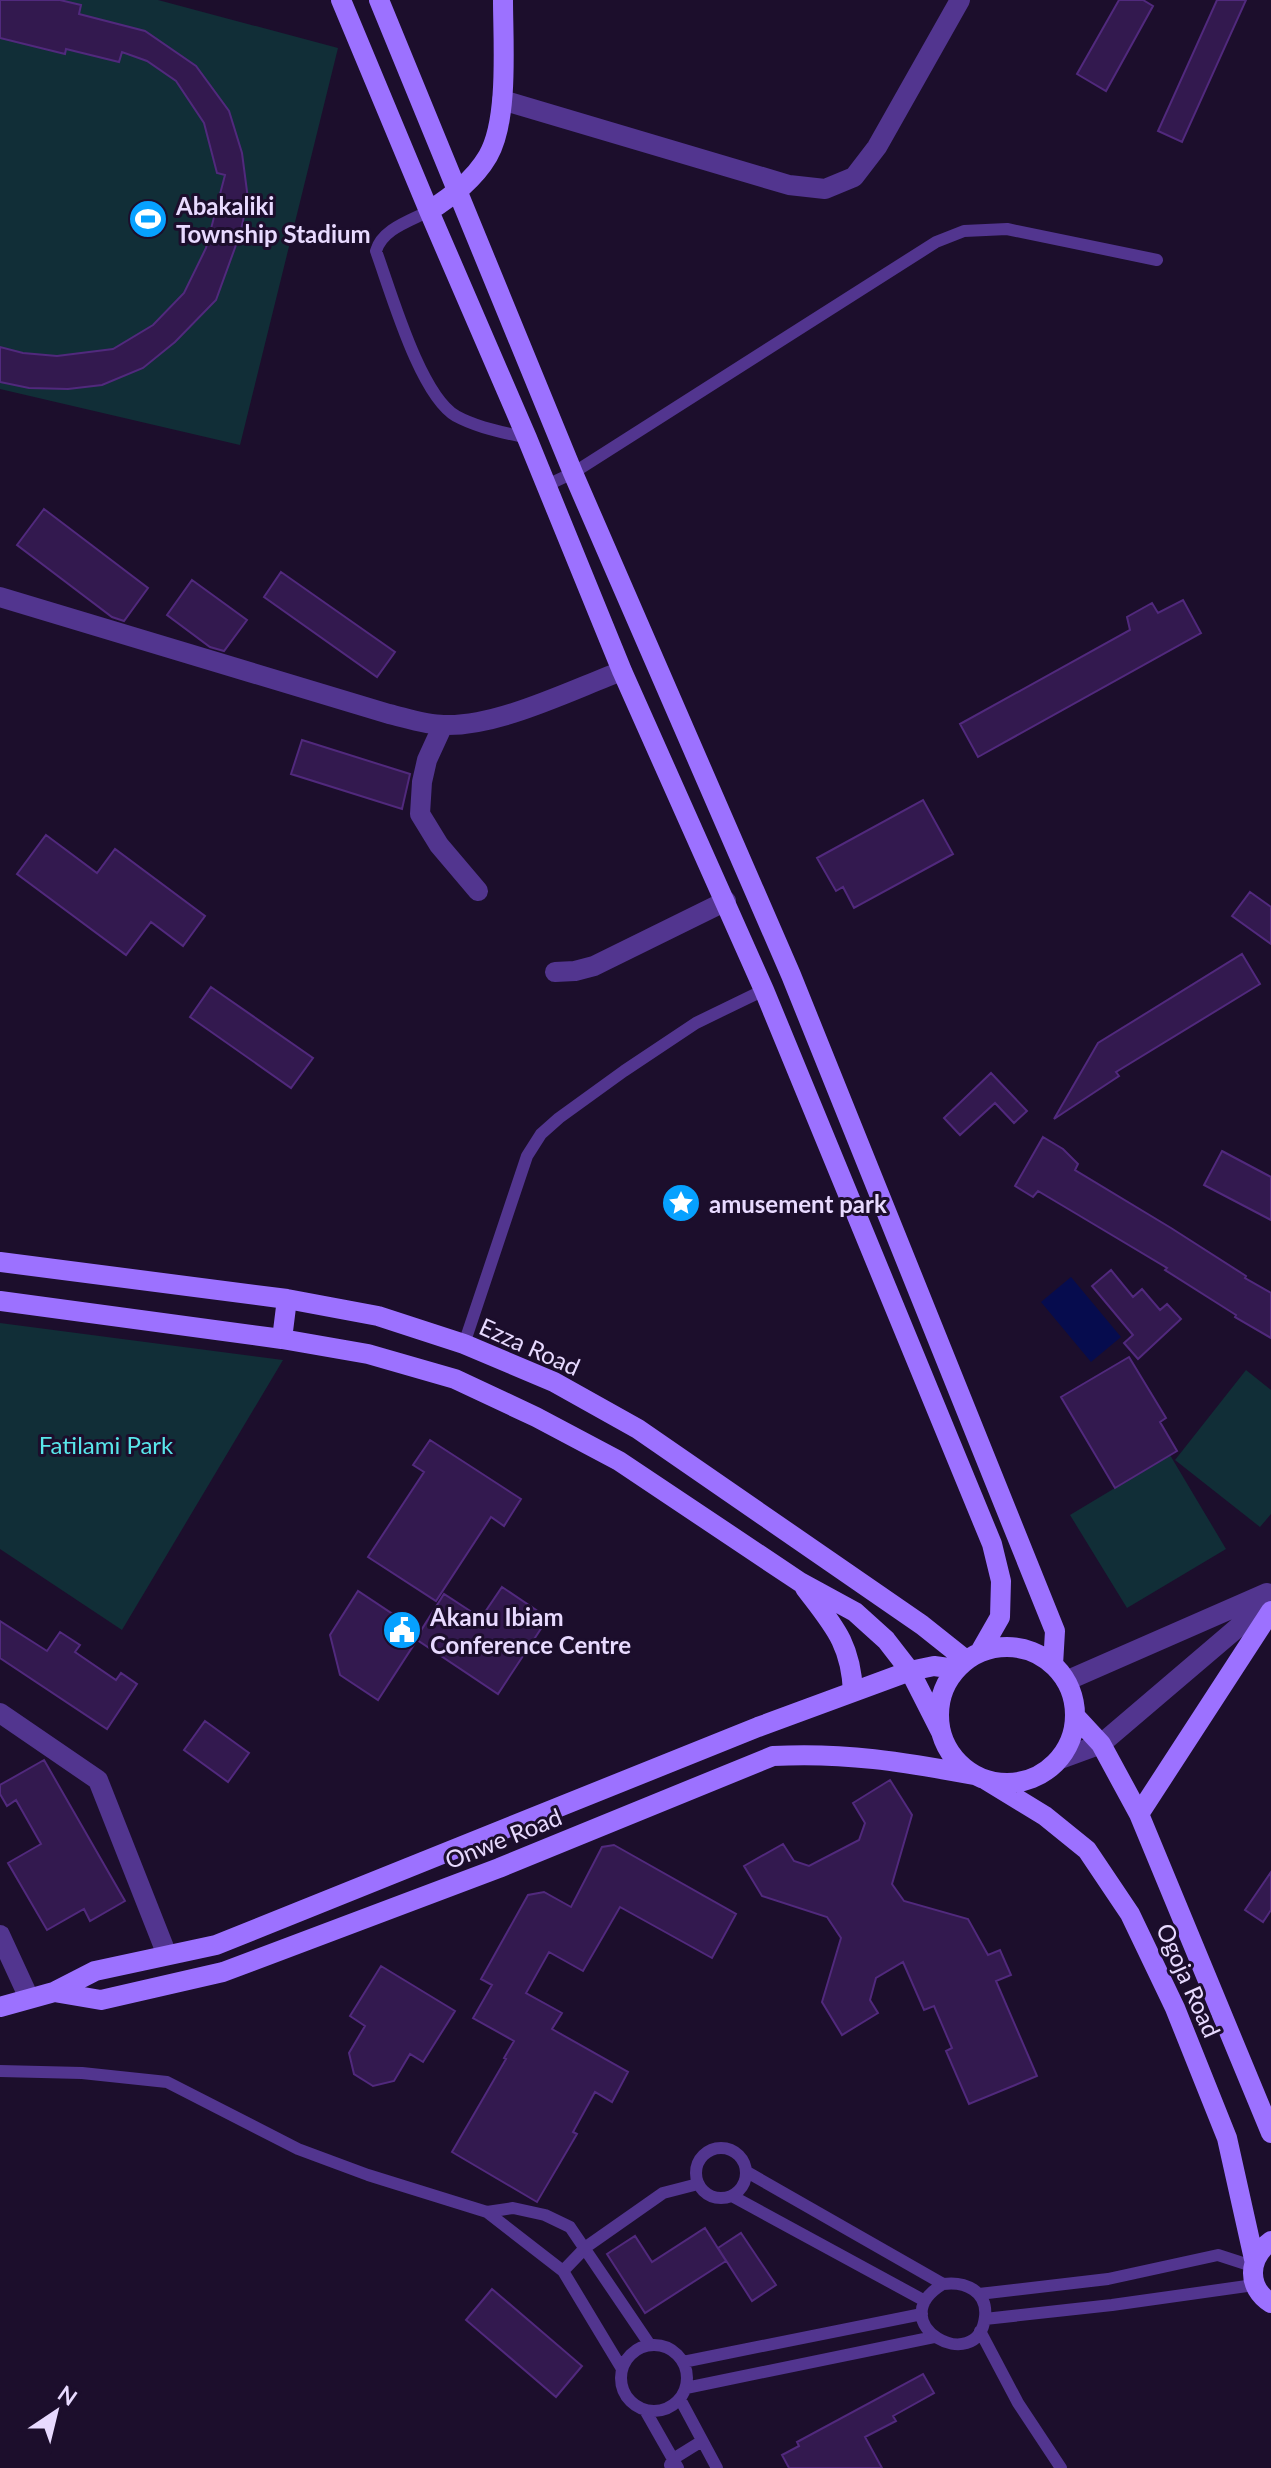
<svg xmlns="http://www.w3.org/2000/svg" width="1271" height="2468" font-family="Lato,sans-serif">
<rect width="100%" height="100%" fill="#1c0e2c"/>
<path fill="#112e37" d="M0 0H158L338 48 240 445 0 389Z
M0 1323 283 1360 122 1630 0 1549Z
M1246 1370 1271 1390V1514L1260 1527 1175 1460Z
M1170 1455 1226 1549 1127 1608 1070 1515Z"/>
<path fill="#060c4e" d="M1071 1277 1121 1337 1091 1362 1041 1302Z"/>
<path fill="#33194f" stroke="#51297d" stroke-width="2" d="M0 0H60L81 5 79 14 145 31 196 66 229 111 242 153 248 199 240 234 216 300 175 342 143 368 102 385 68 389 29 388 0 382V347L23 353 57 356 113 349 153 325 184 293 206 248 225 175 217 173 204 123 176 81 147 61 122 52 119 62 66 49 65 54 0 38Z
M1119 0H1143L1153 6 1106 91 1077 74Z
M1217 0H1246L1182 142 1158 131Z
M44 509 148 588 124 621 112 617 17 545Z
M281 572 395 652 377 677 264 597Z
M192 580 247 620 224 651 210 647 167 615Z
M1183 600 1201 633 978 757 960 724 1130 630 1127 617 1152 603 1158 613Z
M302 740 410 774 402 809 291 774Z
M923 800 953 854 854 908 843 887 836 891 817 858Z
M46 835 97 873 115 849 205 916 183 946 151 922 126 955 17 874Z
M1250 892 1271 907V944L1232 916Z
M1242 954 1260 984 1116 1072 1119 1076 1054 1119 1098 1043Z
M211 987 313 1058 291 1088 190 1017Z
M991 1073 1027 1111 1014 1123 995 1103 960 1135 944 1118Z
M1043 1137 1063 1149 1078 1164 1075 1170 1171 1228 1246 1276 1245 1278 1271 1293V1338L1235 1317 1236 1315 1165 1270 1167 1268 1075 1213 1038 1191 1033 1197 1015 1186Z
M1222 1151 1271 1177V1220L1204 1185Z
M1111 1270 1133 1297 1142 1289 1160 1310 1167 1304 1181 1319 1138 1359 1124 1343 1133 1335 1092 1286Z
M1129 1357 1166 1418 1160 1422 1177 1451 1115 1488 1061 1397Z
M430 1440 521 1499 504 1526 491 1517 436 1601 368 1557 424 1472 413 1465Z
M502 1587 548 1618 498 1694 417 1640 378 1700 340 1675 330 1635 358 1591 420 1632 444 1594 481 1618Z
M0 1621 47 1651 60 1632 80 1645 75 1652 116 1680 121 1673 137 1684 107 1729 0 1658Z
M205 1721 249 1753 228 1782 184 1750Z
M44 1760 125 1901 90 1921 84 1909 47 1930 8 1863 41 1844 16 1800 7 1806 0 1794V1785Z
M890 1780 912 1815 892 1884 904 1901 968 1919 988 1955 1000 1950 1011 1975 996 1981 1037 2076 969 2104 946 2051 952 2048 934 2006 924 2010 903 1962 876 1978 870 2000 878 2013 842 2035 822 2002 841 1938 827 1917 762 1896 744 1866 783 1844 794 1861 809 1866 859 1840 865 1823 853 1803Z
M614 1845 736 1914 712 1958 620 1907 583 1971 549 1952 526 1993 562 2013 552 2029 628 2072 612 2102 595 2092 573 2132 577 2134 537 2202 452 2152 506 2059 504 2058 514 2041 473 2018 492 1985 481 1979 528 1895 544 1892 571 1907 602 1847Z
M1271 1872V1910L1263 1922 1245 1910Z
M381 1966 455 2011 423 2062 410 2054 394 2081 373 2086 354 2074 349 2053 365 2026 350 2016Z
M705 2228 726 2261 645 2313 607 2254 635 2236 652 2262Z
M741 2233 776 2285 752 2301 718 2248Z
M492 2289 582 2366 556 2397 466 2320Z
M923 2374 934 2393 893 2416 896 2421 865 2437 882 2468H789L782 2455 799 2446 797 2442Z"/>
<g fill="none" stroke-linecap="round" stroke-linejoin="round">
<path stroke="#52358f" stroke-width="12" d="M429 211C410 221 382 229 376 251 391 292 420 395 456 416 478 428 503 432 527 438
M545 486 573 473 936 242 964 231 1007 229 1157 260
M464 1344 527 1156 541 1134 559 1118 624 1071 696 1023 764 990
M0 2071 82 2073 167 2082 298 2149 368 2175 487 2212 563 2271 622 2369
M696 2173a25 25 0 1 1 50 0a25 25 0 1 1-50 0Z
M747 2172 943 2284C965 2281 988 2291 985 2317 978 2378 879 2323 943 2284
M732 2196 925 2301
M487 2212 513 2208 545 2215 570 2227 650 2345
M563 2271 586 2247 663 2193 698 2184
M979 2294 1108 2279 1218 2255 1252 2266
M985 2319 1112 2305 1254 2285
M980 2331 1018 2403 1061 2468
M621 2378a33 33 0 1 1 66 0a33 33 0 1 1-66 0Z
M683 2362 922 2314
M686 2388 934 2337
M680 2399 717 2468
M645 2410 678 2468
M670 2465 673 2459 702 2441"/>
<path stroke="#52358f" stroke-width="20" d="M502 100 789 185 825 189 854 177 877 147 960 0
M0 597 389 714C406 718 426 725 444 725 498 727 571 690 622 671
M443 725 427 760 422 782 420 814 439 845 478 891
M555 972 575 971 594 966 726 901
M0 1713 98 1780 167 1955
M0 1935 29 1998"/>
<path stroke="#52358f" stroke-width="20" d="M1066 1681 1267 1593
M1060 1759 1101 1744 1271 1599"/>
<path stroke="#9c71ff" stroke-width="20" d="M341 0 429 211 527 438 622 671 764 990 992 1544 1001 1581 1000 1617 980 1652
M379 0 573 473 791 975 1055 1631 1053 1665
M429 211C452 196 474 180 488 156 509 120 503 42 503 0
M0 1262 287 1299 378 1316 464 1344 554 1382 638 1429 922 1625 966 1660
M0 1301 282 1339 368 1354 455 1379 536 1417 619 1461 800 1582 855 1612 886 1640 910 1671 941 1732
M282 1339 287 1299
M805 1588C833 1625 851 1643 853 1692
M939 1715a68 68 0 1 1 136 0a68 68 0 1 1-136 0Z
M1076 1717 1101 1744 1139 1814 1271 2133
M986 1780 1045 1816 1087 1850 1130 1914 1175 2008 1227 2138 1254 2259
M1139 1814 1271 1611
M54 1992 101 2000 223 1972 499 1868 773 1756C844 1752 904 1762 974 1775
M0 2007 54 1992 95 1971 216 1945 758 1727 910 1671 934 1666 956 1669
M1271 2241C1248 2258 1246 2287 1271 2303"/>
</g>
<defs>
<symbol id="stadium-disc" viewBox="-11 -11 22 22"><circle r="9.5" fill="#06a1ff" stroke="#1c0e2c"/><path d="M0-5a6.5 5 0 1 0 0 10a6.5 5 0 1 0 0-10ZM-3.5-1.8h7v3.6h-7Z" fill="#fff"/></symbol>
<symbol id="sight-disc" viewBox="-11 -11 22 22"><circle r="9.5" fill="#06a1ff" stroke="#1c0e2c"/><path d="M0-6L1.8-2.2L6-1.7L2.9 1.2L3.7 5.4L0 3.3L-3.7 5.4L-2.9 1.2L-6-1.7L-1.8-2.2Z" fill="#fff"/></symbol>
<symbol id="civic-disc" viewBox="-11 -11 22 22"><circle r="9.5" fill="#06a1ff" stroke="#1c0e2c"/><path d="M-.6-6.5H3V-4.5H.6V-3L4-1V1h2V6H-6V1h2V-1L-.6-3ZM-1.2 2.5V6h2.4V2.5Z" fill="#fff"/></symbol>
</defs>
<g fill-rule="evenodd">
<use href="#stadium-disc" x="126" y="197" width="44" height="44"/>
<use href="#sight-disc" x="659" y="1181" width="44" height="44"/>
<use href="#civic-disc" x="380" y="1608" width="44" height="44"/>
</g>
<g text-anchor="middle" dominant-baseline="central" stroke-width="6" stroke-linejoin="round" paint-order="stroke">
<g font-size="24" font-weight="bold" fill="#e8daff" stroke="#1c0e2c" text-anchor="start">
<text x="176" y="205">Abakaliki<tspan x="176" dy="28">Township Stadium</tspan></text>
<text x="709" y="1203">amusement park</text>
<text x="430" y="1616">Akanu Ibiam<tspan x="430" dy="28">Conference Centre</tspan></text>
</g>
<g font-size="24" fill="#e8daff" stroke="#1c0e2c">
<text transform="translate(530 1346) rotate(24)">Ezza Road</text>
<text transform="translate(503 1838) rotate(-22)">Onwe Road</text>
<text transform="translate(1189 1980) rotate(66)">Ogoja Road</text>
</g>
<g font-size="24" fill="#59e7eb" stroke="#1c0e2c">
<text x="106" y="1444">Fatilami Park</text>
</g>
</g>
<g transform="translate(56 2412) rotate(35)" stroke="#1c0e2c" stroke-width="6" paint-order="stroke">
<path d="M0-6L14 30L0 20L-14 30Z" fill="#e8daff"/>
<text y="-12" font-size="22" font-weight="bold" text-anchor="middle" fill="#e8daff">N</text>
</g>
</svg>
